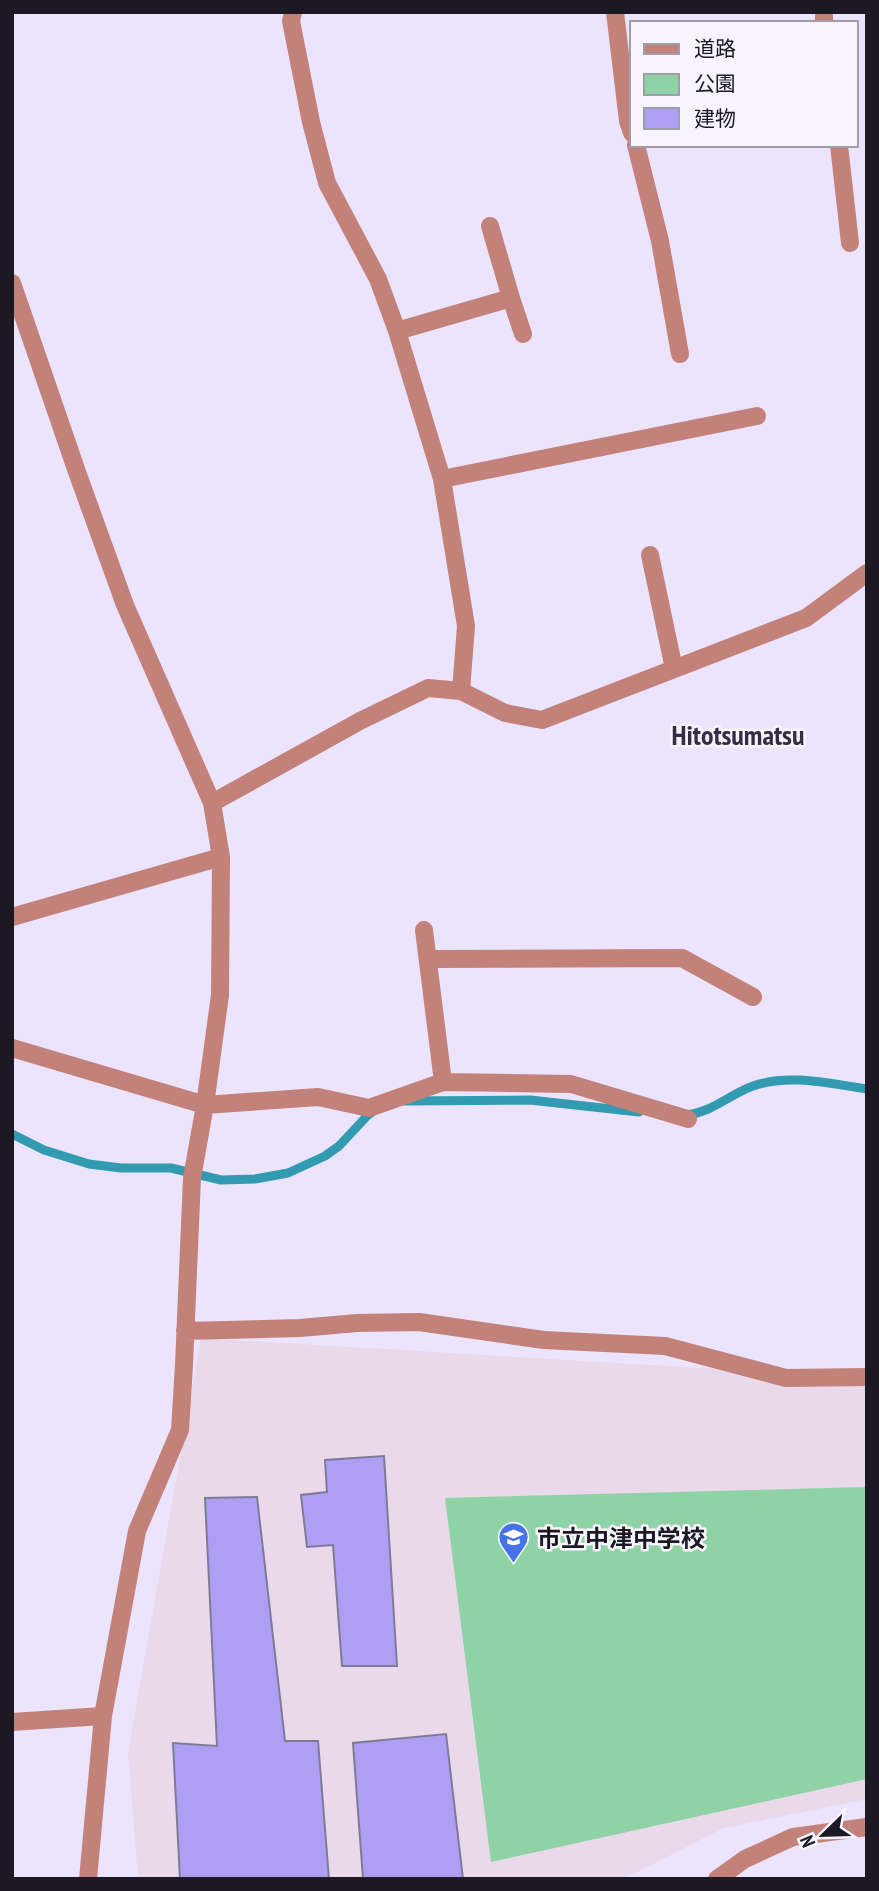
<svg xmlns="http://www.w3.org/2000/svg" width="879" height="1891" font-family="'PT Sans Narrow','Noto Sans JP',sans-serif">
<rect width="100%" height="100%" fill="#ece4fd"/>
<path fill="#e9d9eb" d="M201 1338 867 1378V1799L724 1828 625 1878 615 1879H138L128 1752Z"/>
<path fill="#8ed2a6" d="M867 1487V1779L491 1862 445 1498Z"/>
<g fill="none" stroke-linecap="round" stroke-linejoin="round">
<path stroke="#329bb2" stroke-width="9" d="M405 1101 530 1100 639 1112
M684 1115C710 1114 730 1094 753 1086 789 1073 831 1084 867 1089
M12 1134 44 1150 89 1164 121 1168H171L221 1180 255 1179 288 1173 325 1156 339 1146 367 1116 375 1110"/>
</g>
<path fill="#ae9ff5" stroke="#7f7b97" stroke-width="2" d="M384 1456 397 1666H342L333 1545 307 1547 301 1495 327 1492 325 1460Z
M257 1497 285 1741H318L329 1879H180L173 1743 217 1746 205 1498Z
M446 1734 463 1879H363L353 1743Z"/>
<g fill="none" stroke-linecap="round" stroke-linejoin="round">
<path stroke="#c28179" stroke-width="18" d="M293 12 291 21 311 122 327 183 378 279 397 331 442 479 466 626 461 691
M615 12 628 121 632 133
M824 23V12
M636 145 660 241 680 354
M839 145 850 243
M12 283 77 472 125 605 212 803 221 857 220 995 205 1105 192 1178 184 1365 180 1430 137 1531 103 1716 88 1879
M511 298 523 334
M397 331 511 298 490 226
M442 479 757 416
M650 555 674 669
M212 803 360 721 428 688 461 691 505 713 542 720 806 618 867 573
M12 917 221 857
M424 930 443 1082
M428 959 682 958 753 997
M12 1048 205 1105 318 1097 369 1108 443 1082 571 1084 688 1119
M185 1331 300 1328 357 1323 419 1322 544 1340 665 1346 786 1378 867 1377
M12 1722 103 1716
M717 1879 745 1859 793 1837 867 1827"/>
</g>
<defs>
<symbol id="school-pin" viewBox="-11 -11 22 30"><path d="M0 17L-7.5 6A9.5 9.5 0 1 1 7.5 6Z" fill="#4572e4" stroke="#f7f5fb"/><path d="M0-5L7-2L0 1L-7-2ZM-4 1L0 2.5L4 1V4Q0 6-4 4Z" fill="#fff"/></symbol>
</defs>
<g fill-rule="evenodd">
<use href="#school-pin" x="496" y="1520" width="35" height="47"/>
</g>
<g text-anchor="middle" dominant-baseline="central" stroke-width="5" stroke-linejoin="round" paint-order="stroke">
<g font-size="24" font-weight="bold" fill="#1c1924" stroke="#f7f5fb" text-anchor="start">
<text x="537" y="1538">市立中津中学校</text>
</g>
<g font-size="28" font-weight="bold" fill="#352d45" stroke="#f7f5fb">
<text x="738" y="734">Hitotsumatsu</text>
</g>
</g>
<rect width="879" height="1891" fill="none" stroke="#1c1924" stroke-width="28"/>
<rect x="630" y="21" width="228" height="126" fill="#f7f5fb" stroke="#9f9da5" stroke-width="2"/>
<rect x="644" y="44" width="35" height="10" fill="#c28179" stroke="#9f9da5" stroke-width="2"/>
<text x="694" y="56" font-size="21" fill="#1c1924">道路</text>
<rect x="644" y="74" width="35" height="21" fill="#8ed2a6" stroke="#9f9da5" stroke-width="2"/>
<text x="694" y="91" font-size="21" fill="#1c1924">公園</text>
<rect x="644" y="108" width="35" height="21" fill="#ae9ff5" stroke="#9f9da5" stroke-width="2"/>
<text x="694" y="126" font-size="21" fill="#1c1924">建物</text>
<g transform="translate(823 1835) rotate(247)" stroke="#f7f5fb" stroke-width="5" paint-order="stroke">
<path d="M0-5L12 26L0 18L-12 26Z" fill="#1c1924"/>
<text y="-10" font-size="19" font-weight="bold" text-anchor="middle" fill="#1c1924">N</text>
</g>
</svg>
